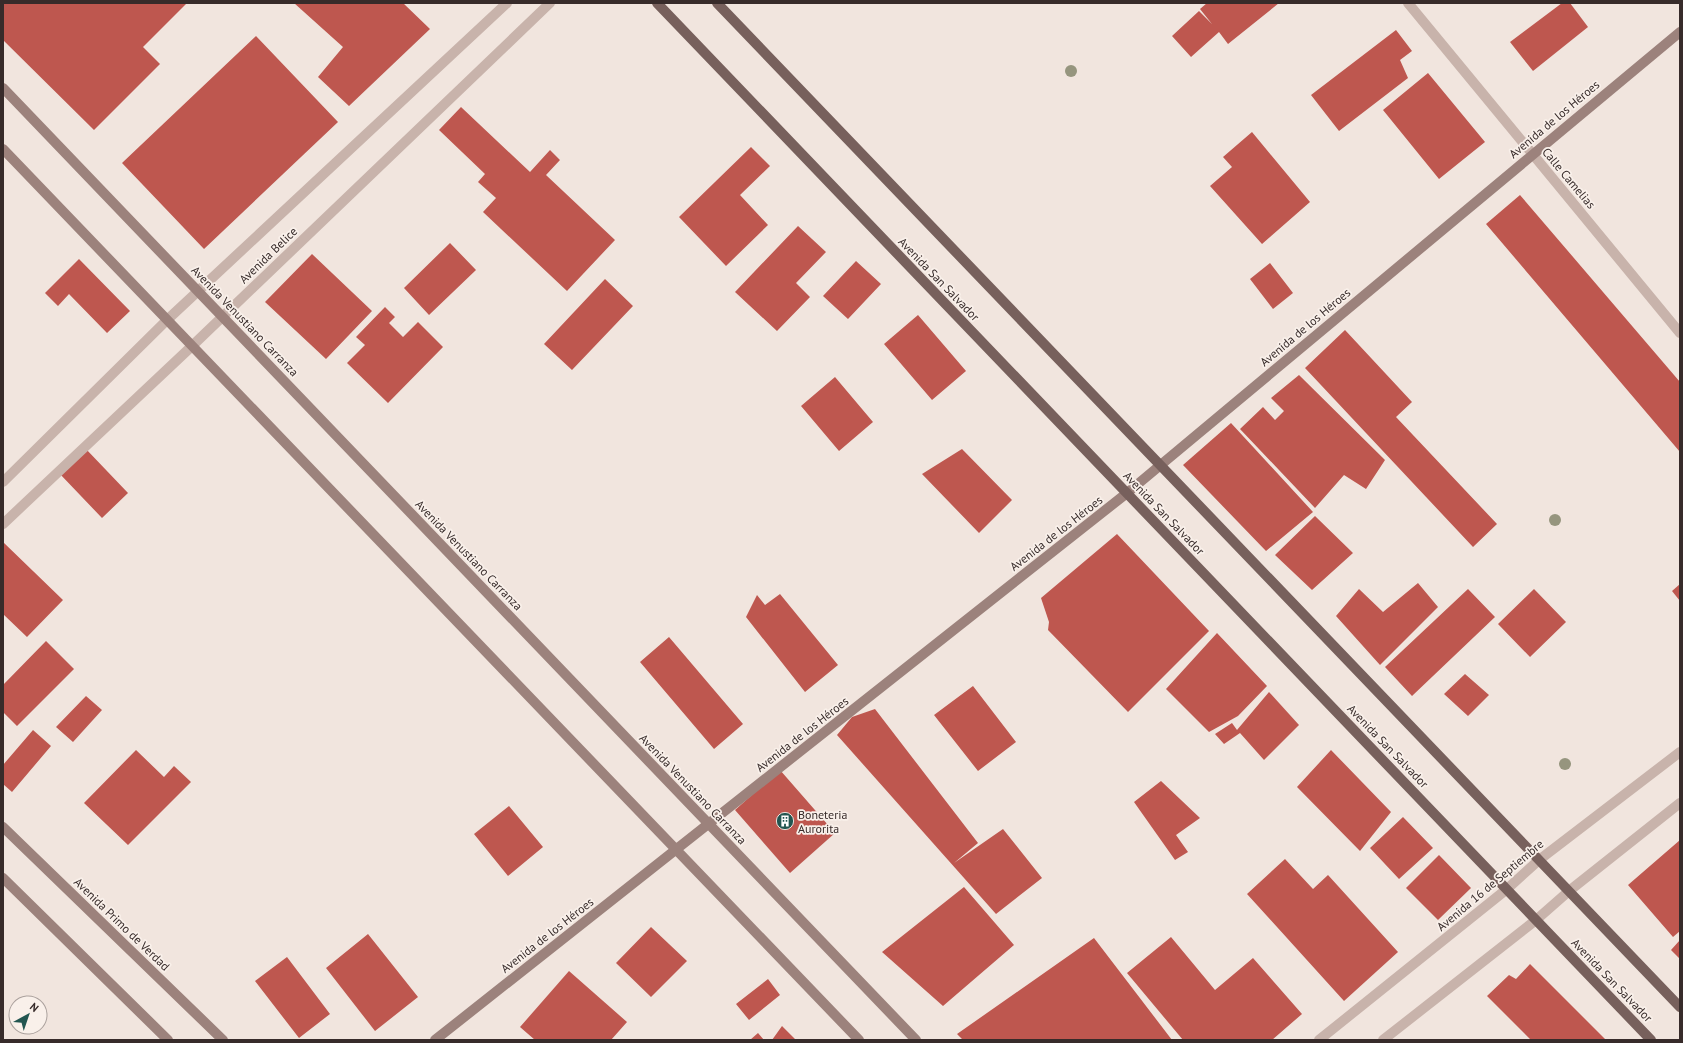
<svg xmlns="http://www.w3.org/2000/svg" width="1683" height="1043" font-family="'PT Sans',sans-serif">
<rect width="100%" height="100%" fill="#f1e5de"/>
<path fill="#be574f" d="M5 3H187L143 47 160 64 94 130 3 40V5Z
M294 3H403L430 29 349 106 318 77 343 47Z
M1207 3H1279L1228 44 1219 32 1191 57 1172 36 1199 11 1212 24 1200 9Z
M1562 3H1570L1588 27 1533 71 1510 42Z
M1396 30 1412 51 1400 60 1408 78 1339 131 1311 95Z
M256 36 338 122 204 249 122 163Z
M1428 73 1485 142 1439 179 1383 110Z
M461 107 530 172 550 150 560 160 546 175 615 240 567 291 483 212 496 198 478 182 485 174 439 130Z
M1252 132 1310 202 1262 244 1210 186 1232 167 1223 157Z
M751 147 770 166 740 195 768 225 726 266 679 217Z
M1520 195 1680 382V452L1486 224Z
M798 226 826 252 796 283 810 297 777 331 735 292Z
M450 243 476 270 429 315 404 288Z
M312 254 372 311 326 359 265 302Z
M79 259 130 311 107 333 69 294 58 306 45 293Z
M856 261 881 284 848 319 823 296Z
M1270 263 1293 293 1273 309 1250 279Z
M605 279 633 306 572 370 544 344Z
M385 307 395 317 389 323 403 337 418 322 443 347 388 403 347 363 365 345 356 337Z
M918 315 966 371 932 400 884 344Z
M1345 330 1412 402 1396 417 1497 524 1473 547 1305 368Z
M1299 375 1385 460 1366 489 1344 475 1315 508 1240 429 1263 407 1275 420 1284 411 1271 398Z
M835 377 873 422 839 451 801 406Z
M1231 423 1313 512 1266 551 1183 465Z
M85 448 128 493 102 518 59 473Z
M962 449 1012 500 979 533 922 474Z
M1315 516 1353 553 1312 590 1275 555Z
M1117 534 1209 631 1128 712 1048 630 1049 622 1041 598Z
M3 542 63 600 27 637 3 614Z
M1418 583 1438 607 1380 665 1336 616 1359 589 1383 612Z
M1680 584V601L1672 591Z
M1468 589 1495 617 1412 696 1385 667Z
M1534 589 1566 622 1530 657 1498 624Z
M780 594 838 665 805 692 746 617 757 595 765 605Z
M1217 633 1267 686 1238 716 1209 732 1166 689Z
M669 637 743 724 714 749 640 662Z
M46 641 74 669 17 726 3 712V685Z
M1465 674 1489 695 1468 716 1444 694Z
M973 686 1016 742 978 771 934 715Z
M1269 692 1299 725 1264 760 1240 733 1224 744 1215 734 1232 723 1237 730Z
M86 696 102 710 73 742 56 727Z
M875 709 978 843 954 863 1003 829 1042 878 996 914 837 735 852 717Z
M33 730 51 746 12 792 3 784V765Z
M136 750 164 777 174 766 191 782 128 845 84 803Z
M1331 750 1391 812 1360 851 1297 787Z
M780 770 835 833 790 873 735 810Z
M1161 781 1200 818 1176 835 1188 852 1175 860 1134 802Z
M509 806 543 847 508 876 474 834Z
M1403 817 1433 848 1399 879 1370 848Z
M1680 840V931L1673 937 1628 885Z
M1439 855 1471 888 1438 920 1406 888Z
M1285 859 1313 889 1328 875 1398 952 1344 1001 1247 894Z
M964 887 1014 945 943 1006 882 952Z
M651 927 687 961 651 997 616 963Z
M368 934 418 997 375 1031 326 968Z
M1171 937 1215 990 1253 958 1302 1014 1272 1040H1183L1127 973Z
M1094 938 1172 1040H963L957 1034Z
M1680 940V959L1671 950Z
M287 957 330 1014 299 1038 255 981Z
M1530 964 1606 1040H1531L1487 996 1509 975 1516 979Z
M569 971 627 1022 611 1040H535L520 1027Z
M768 979 780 995 749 1020 736 1004Z
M782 1026 796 1040H772Z
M758 1033 764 1040H750Z"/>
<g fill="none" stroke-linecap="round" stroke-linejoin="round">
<path stroke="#c8b3ab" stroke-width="10" d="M1408 3 1680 333
M3 482 167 320 507 3
M3 524 192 346 550 3
M1319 1040 1507 889 1539 860 1680 752
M1383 1040 1536 920 1569 891 1680 803"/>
<path stroke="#9c827c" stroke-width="10" d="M3 88 916 1040
M3 149 859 1040
M3 827 223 1040
M3 878 168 1040
M435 1040 1127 493 1680 32"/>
<path stroke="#77605c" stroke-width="10" d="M657 3 1651 1040
M717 3 1680 1007"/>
</g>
<g fill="#96957e">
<circle cx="1071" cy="71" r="6"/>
<circle cx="1555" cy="520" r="6"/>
<circle cx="1565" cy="764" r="6"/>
</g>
<defs>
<symbol id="building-disc" viewBox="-11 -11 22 22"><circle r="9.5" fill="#225550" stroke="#f9f0ea"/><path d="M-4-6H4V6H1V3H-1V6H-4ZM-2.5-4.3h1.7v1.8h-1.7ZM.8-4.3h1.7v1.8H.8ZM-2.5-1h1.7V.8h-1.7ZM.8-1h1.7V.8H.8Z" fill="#fff"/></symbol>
</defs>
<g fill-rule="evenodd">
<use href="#building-disc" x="775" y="811" width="20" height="20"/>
</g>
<g text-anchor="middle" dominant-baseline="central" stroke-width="3.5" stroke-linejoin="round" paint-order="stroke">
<g font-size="12" fill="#372b2a" stroke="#f9f0ea">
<text transform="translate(1554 119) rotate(-40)">Avenida de los Héroes</text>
<text transform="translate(1569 178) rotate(50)">Calle Camelias</text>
<text transform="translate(268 255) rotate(-44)">Avenida Belice</text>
<text transform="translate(939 279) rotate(46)">Avenida San Salvador</text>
<text transform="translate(245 321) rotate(46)">Avenida Venustiano Carranza</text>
<text transform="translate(1305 327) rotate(-40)">Avenida de los Héroes</text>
<text transform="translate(1164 513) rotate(46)">Avenida San Salvador</text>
<text transform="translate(1056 533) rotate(-38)">Avenida de los Héroes</text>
<text transform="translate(469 555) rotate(46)">Avenida Venustiano Carranza</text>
<text transform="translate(802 734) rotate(-38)">Avenida de los Héroes</text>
<text transform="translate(1388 746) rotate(46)">Avenida San Salvador</text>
<text transform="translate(693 789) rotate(46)">Avenida Venustiano Carranza</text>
<text transform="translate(1490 885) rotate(-40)">Avenida 16 de Septiembre</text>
<text transform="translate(122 924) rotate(44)">Avenida Primo de Verdad</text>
<text transform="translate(547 935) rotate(-38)">Avenida de los Héroes</text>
<text transform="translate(1612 980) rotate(46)">Avenida San Salvador</text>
</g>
<g font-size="12" fill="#372b2a" stroke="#f9f0ea" text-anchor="start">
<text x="798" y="814">Boneteria<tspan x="798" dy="14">Aurorita</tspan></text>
</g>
</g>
<rect width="1683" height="1043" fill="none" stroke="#372b2a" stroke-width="8"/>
<g transform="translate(28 1015) rotate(40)"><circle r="19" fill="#f9f0ea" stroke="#aba19d"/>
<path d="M0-3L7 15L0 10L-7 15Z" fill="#225550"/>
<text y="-6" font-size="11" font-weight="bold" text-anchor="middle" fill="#372b2a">N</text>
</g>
</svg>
